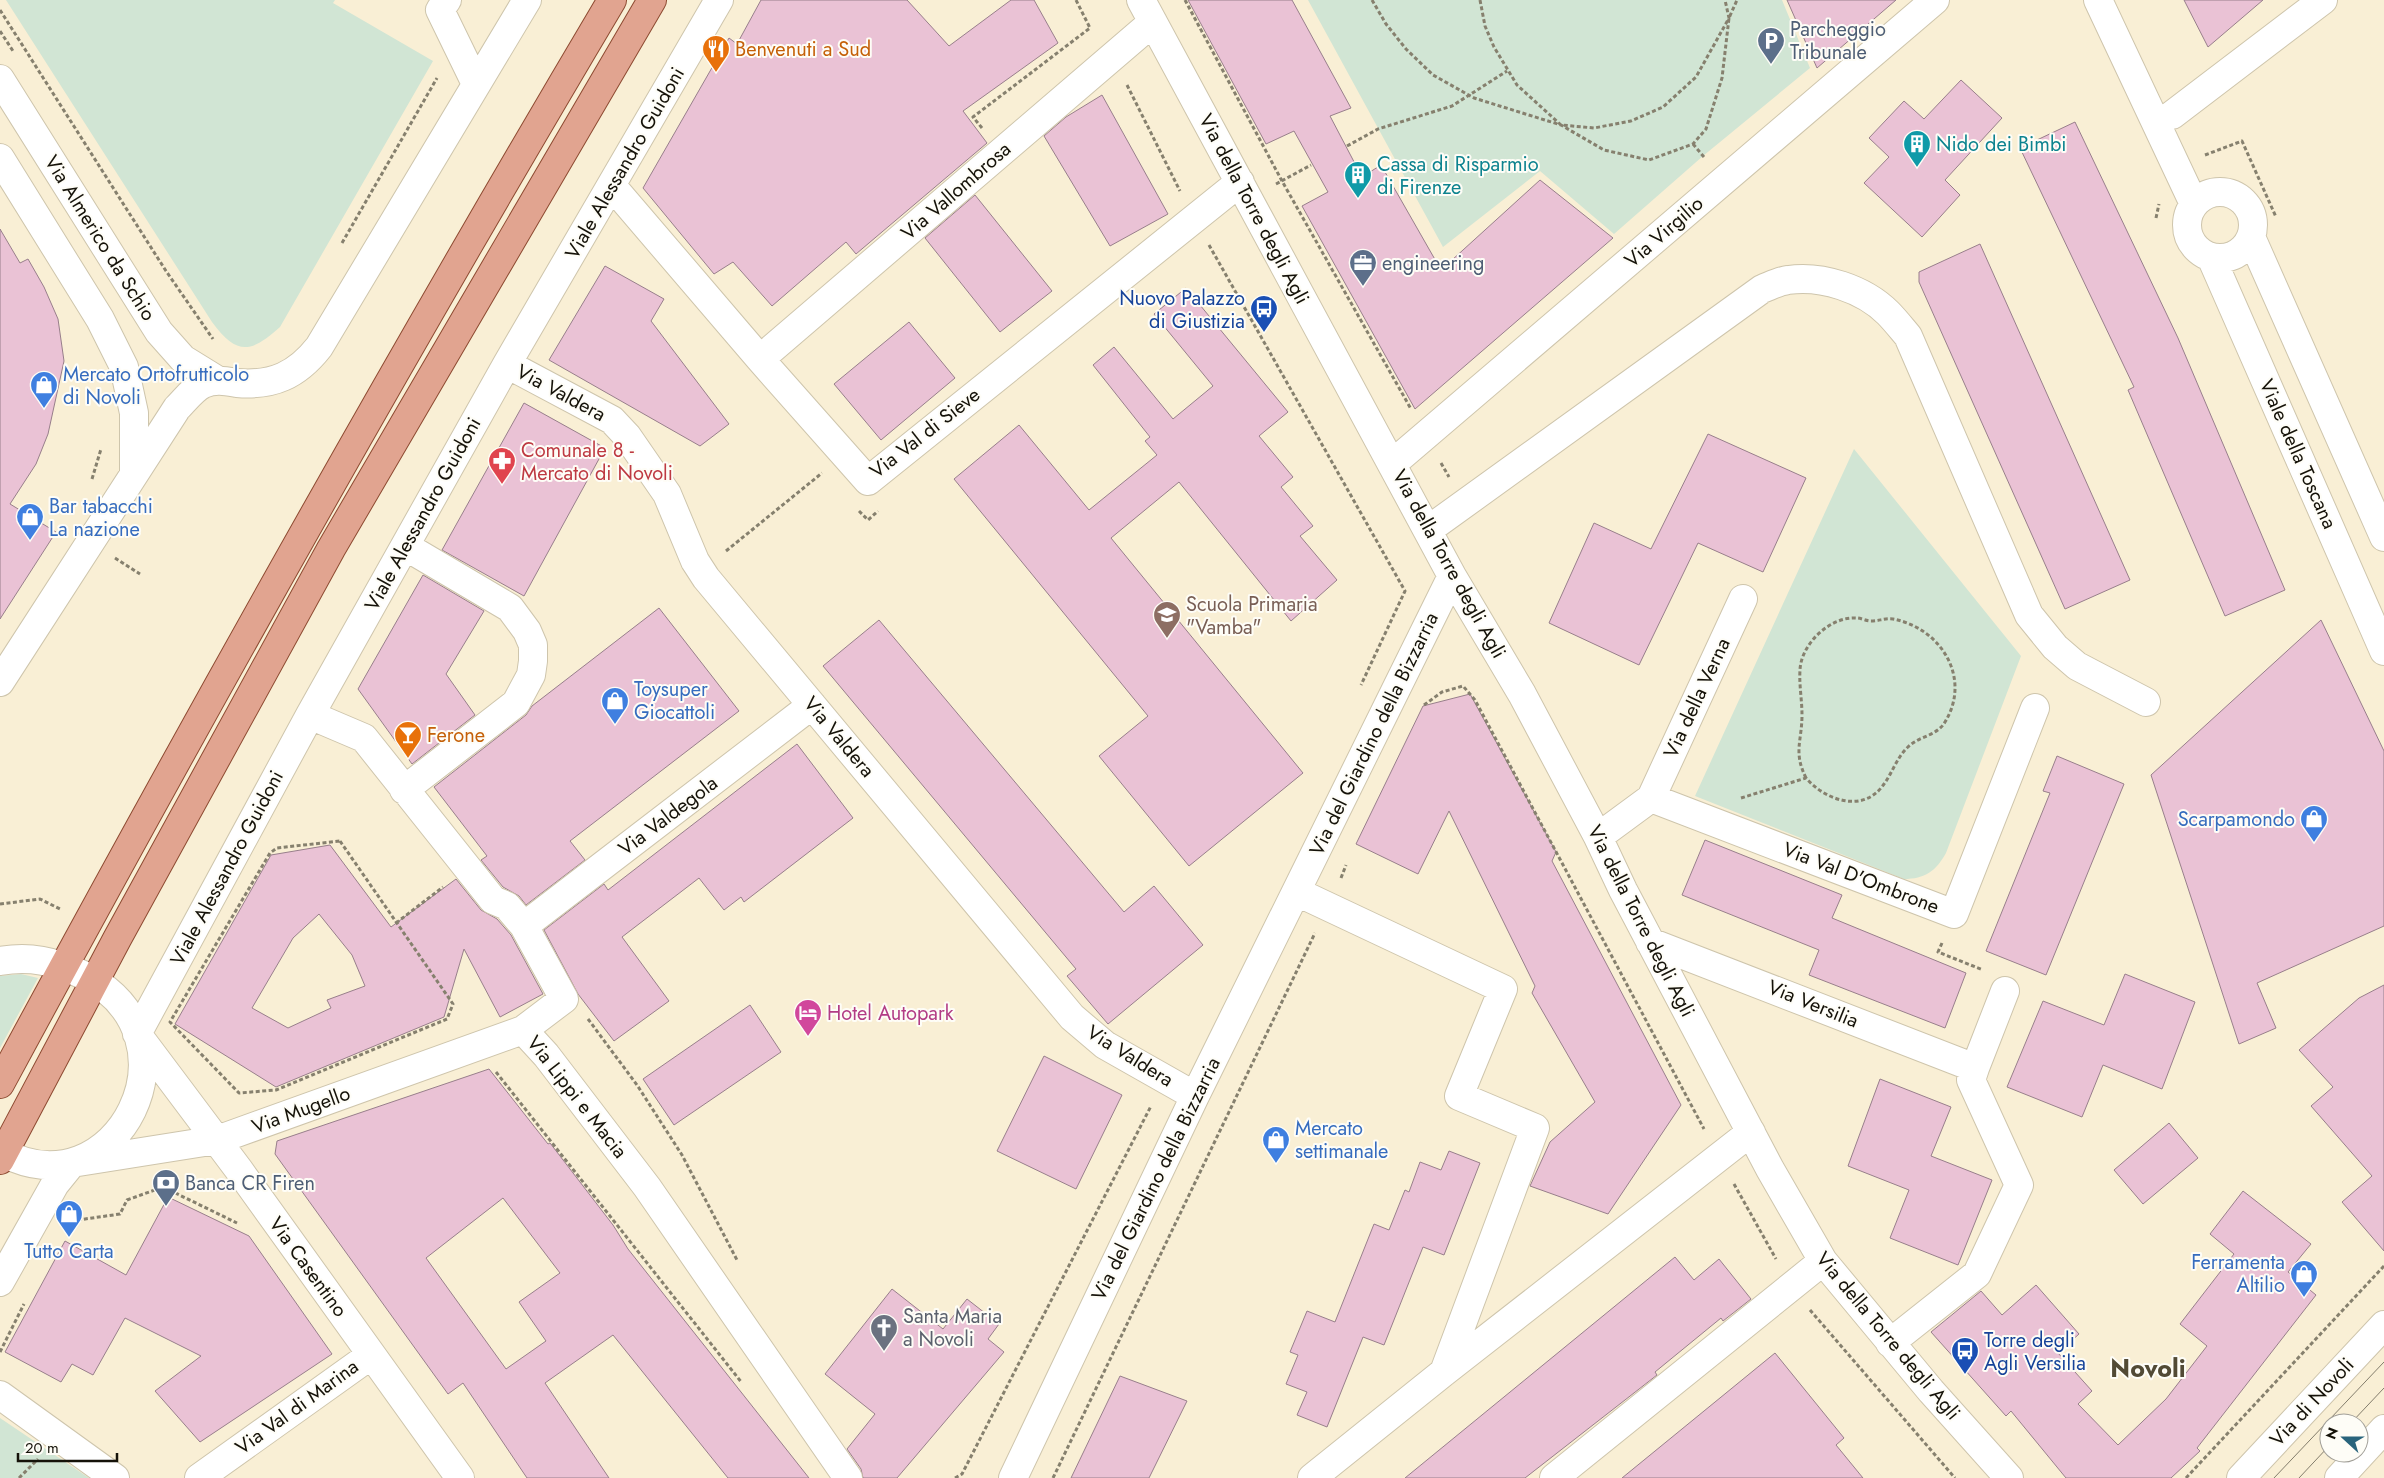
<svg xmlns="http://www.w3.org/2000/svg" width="2384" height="1478" font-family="Jost,sans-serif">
<rect width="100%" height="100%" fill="#f9efd5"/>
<path fill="#d1e5d4" d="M6 0H335L333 3 433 61 280 327C251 353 237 356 212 322Z
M1308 0H1782L1810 68 1703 156 1614 234 1540 171 1443 247Z
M1854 449 2021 656 1946 853C1936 871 1925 879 1904 879L1695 796Z
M21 974 38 978 0 1048V976Z
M0 1418 89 1478H0Z"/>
<path fill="#eac2d5" stroke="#987f8b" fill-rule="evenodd" d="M761 0H907L949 46 1011 0H1034L1058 43 963 111 987 143 856 254 846 242 772 306 733 262 714 274 643 188 729 38 737 44Z
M1188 0H1292L1351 108 1330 116 1362 177 1381 165 1441 270 1540 180 1613 238 1415 409 1302 206 1328 192 1294 131 1266 144Z
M1787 0H1896L1817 68Z
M2184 0H2263L2208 47Z
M1961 80 2002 118 1945 180 1960 195 1922 237 1864 183 1889 157 1869 138 1904 101 1924 119Z
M1102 95 1168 214 1110 246 1044 136 1066 117Z
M2075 122 2178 338 2285 590 2225 616 2128 390 2134 387 2020 148Z
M975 195 1052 291 1000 332 925 238Z
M0 229 20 263 28 259 44 287 58 319 64 361 48 434 36 464 10 504 56 532 0 619Z
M1980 244 2130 580 2065 609 1919 282V272Z
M605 266 664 299 651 321 729 424 700 446 549 360Z
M1186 288 1288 412 1259 436 1293 477 1281 487 1313 526 1300 536 1337 580 1291 621 1179 482 1111 538 1303 773 1189 866 1099 756 1148 716 954 479 1019 425 1089 510 1157 455 1145 441 1150 437 1093 365 1114 347 1173 419 1213 386 1154 314Z
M909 322 955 378 881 440 834 384Z
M524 403 605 448 524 596 442 550Z
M1708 434 1806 478 1763 572 1698 543 1639 665 1549 623 1594 523 1651 549Z
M423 575 484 611 446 674 475 715 412 764 358 689Z
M659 608 739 711 570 841 585 860 526 905 519 896 503 887 481 860 487 856 434 787 526 715 532 706Z
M879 620 1124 912 1154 886 1203 945 1108 1024 1067 976 1076 969 823 666Z
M2321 620 2384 751V926L2257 983 2276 1028 2239 1044 2151 775Z
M1470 694 1556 852 1552 861 1681 1105 1608 1214 1530 1186 1550 1142 1595 1102 1532 993 1535 986 1449 811 1418 874 1356 844 1423 706Z
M797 744 853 818 744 902 741 897 724 910 699 878 622 937 669 1001 614 1041 578 994 544 930 604 884 608 890Z
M2057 756 2124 784 2046 975 1986 951 2050 793 2043 791Z
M1705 840 1842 895 1832 918 1966 973 1945 1028 1809 975 1819 950 1682 895Z
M330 845 391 927 456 879 481 910 497 919 511 935 543 994 500 1017 464 949 444 1017 276 1087 175 1024 271 855ZM319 914 352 955 365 986 327 1000 331 1008 288 1028 252 1008 293 938Z
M2125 974 2195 1002 2162 1089 2103 1065 2082 1117 2007 1087 2043 1001 2104 1025Z
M2384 985V1251L2342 1202 2372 1176 2311 1106 2333 1087 2299 1050 2359 998Z
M750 1005 781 1052 674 1125 643 1079Z
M1044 1056 1122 1095 1076 1189 997 1151Z
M489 1069 548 1144 550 1143 613 1225 628 1249 809 1478H728L613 1335 545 1383 609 1478H527L463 1383 448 1394 275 1154 277 1141ZM503 1198 560 1273 519 1302 546 1341 506 1369 426 1258Z
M1880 1079 1951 1107 1931 1156 1992 1180 1958 1265 1890 1238 1909 1190 1848 1166Z
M2169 1123 2198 1158 2143 1204 2114 1170Z
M1449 1151 1480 1163 1444 1255 1423 1247 1384 1345 1363 1337 1327 1427 1297 1415 1307 1392 1286 1384 1298 1355 1290 1352 1307 1311 1335 1322 1374 1224 1389 1230 1405 1190 1409 1192 1420 1162 1441 1170Z
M2243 1191 2311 1244 2288 1272 2316 1295 2197 1448 2200 1451 2171 1478H2066L2011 1411 2006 1416 1931 1332 1981 1291 2002 1315 2036 1285 2079 1334 2058 1353 2092 1391 2078 1404 2118 1445 2166 1399 2207 1346 2180 1324 2234 1254 2210 1234Z
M168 1197 249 1236 332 1354 200 1442 155 1391 201 1356 125 1318 93 1375 72 1364 61 1382 5 1352 65 1241 126 1275Z
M1675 1257 1694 1280 1719 1259 1751 1299 1723 1321 1721 1318 1655 1372 1657 1375 1525 1478H1405Z
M892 1289 943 1329 967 1299 999 1324 988 1339 1004 1352 897 1478H863L861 1469 847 1449 875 1414 825 1374Z
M1775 1353 1844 1438 1836 1445 1863 1478H1622Z
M1120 1376 1187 1401 1149 1478H1071Z"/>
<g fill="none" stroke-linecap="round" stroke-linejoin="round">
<defs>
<path id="minor" d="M447 0 440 10 476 84
M1141 0 1452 576 1522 694 1598 837 1623 890 1770 1169 1823 1261 1931 1391 2009 1478
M2098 0 2194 204
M0 79 159 332 183 359 217 380
M2172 115 2323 0
M0 158 100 319 124 367 134 413V474
M612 186 760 359 868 481 1240 182
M2187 225a33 33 0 1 1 66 0a33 33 0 1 1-66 0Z
M2251 237 2384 537
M2211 257 2384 651
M760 359 1153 22
M507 364 612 420 627 436 667 494 695 561 706 578 1072 1017 1105 1045 1195 1096
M1392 464 1935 0
M1428 530 1762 289C1770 286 1779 281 1788 280 1822 275 1864 289 1888 313 1895 320 1902 329 1908 336L2029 615 2055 647 2077 666 2146 702
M0 682 177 408C185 400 193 389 203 384 215 379 225 381 237 383 273 386 297 375 319 347L527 0
M404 790 516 703 531 675 533 661V645L527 631 510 608 405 546
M1651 798 1743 599
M1598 837 1651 798 1954 914 2035 708
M1297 892 1503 989 1459 1096 1535 1128 1444 1372
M524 926 812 705
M1650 942 1975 1068 1971 1080 2019 1185 1977 1274 1890 1343
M0 961C30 956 54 961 81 974 209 1035 116 1217 0 1151
M523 1030 546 1055 647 1187 848 1478
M1975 1068 2005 991
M0 1282 55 1184 72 1163 217 1140 523 1030 564 999 524 926 507 906 493 900 364 738 310 715
M0 1395 115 1478
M199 1478 371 1355
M460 1478 239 1170 137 1034 310 715 507 364 719 0
M1013 1478 1195 1096 1452 576
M1312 1478 1444 1372 1751 1132
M1554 1478 1823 1261
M2241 1478 2384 1325
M2339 1478 2384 1429"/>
<path id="major" d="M0 1084C197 719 400 357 612 0
M0 1160 117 939 331 549 652 0"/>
</defs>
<use href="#minor" stroke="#cec5ac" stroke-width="30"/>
<use href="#major" stroke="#8d4a31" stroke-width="30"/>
<path stroke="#86806e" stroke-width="3" stroke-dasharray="4 2.5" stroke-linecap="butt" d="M1185 0 1282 181 1411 409
M1372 0 1386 24 1406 49 1433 75 1474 98 1561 125 1604 150 1649 160 1693 144 1706 129 1722 78 1729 18 1737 0
M1480 0 1485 26 1494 47 1517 85 1561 125 1594 128 1631 121 1663 107 1696 77 1729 18 1725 0
M0 10 166 271 213 339
M0 31 13 51
M1127 85 1180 191
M982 128 973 117 1090 28 1076 0
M1693 144 1704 157
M1347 146 1378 129 1452 106 1507 71
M2205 155 2242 141 2276 217
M1276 184 1311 165
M2156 218 2159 204
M342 243 437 78
M1209 245 1405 591 1361 685
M1441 463 1449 477
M92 479 101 449
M859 511 868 520 878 511
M726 551 822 473
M115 558 140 574
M1424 705 1442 692 1463 686 1475 700 1704 1129
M1741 798 1806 778C1824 799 1860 813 1881 788 1892 775 1896 758 1908 747 1919 736 1937 736 1945 722 1972 678 1941 628 1893 619 1885 618 1879 621 1871 621 1866 621 1861 618 1857 618 1830 616 1801 644 1800 670 1799 685 1802 700 1802 715 1802 741 1793 752 1806 778
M340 841 453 1004 447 1019 276 1090 239 1093 170 1022 270 853 277 848Z
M1341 878 1346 865
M0 904 40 899 60 909
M396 923 443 887
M1942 943 1938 952 1983 970
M588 1019 637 1085 682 1155 737 1260
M496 1072 742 1383
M1734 1184 1776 1259
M71 1221 120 1214 127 1200 163 1187 237 1223
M1810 1310 1955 1478
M0 1352 24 1304
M19 1478 38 1459
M955 1478 962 1474 1151 1106
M1053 1478 1315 933
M2186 1478 2384 1266"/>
<use href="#minor" stroke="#fff" stroke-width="28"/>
<use href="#major" stroke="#e1a490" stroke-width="28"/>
<path stroke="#837d6c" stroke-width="1" d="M2351 1423 2384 1388
M2274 1478 2384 1362
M2299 1478 2329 1446"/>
</g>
<defs>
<symbol id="parking-pin" viewBox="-11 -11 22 30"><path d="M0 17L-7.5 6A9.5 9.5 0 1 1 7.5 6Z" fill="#5c6f8a" stroke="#fefdf7"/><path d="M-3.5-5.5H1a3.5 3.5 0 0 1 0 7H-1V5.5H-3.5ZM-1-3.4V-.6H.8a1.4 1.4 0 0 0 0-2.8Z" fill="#fff"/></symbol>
<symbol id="restaurant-pin" viewBox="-11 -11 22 30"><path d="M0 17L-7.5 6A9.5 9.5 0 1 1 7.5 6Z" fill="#e8710a" stroke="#fefdf7"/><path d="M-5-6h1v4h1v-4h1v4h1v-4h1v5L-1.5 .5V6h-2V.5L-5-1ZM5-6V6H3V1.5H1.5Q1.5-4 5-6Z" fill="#fff"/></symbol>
<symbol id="building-pin" viewBox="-11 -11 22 30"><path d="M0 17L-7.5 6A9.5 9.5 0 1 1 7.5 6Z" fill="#0f9aa8" stroke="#fefdf7"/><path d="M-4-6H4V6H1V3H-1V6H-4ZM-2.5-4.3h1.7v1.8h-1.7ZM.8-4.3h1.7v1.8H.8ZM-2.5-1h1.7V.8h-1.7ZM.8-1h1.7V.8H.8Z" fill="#fff"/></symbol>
<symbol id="office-pin" viewBox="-11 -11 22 30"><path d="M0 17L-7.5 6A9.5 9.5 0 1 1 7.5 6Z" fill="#5c6f8a" stroke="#fefdf7"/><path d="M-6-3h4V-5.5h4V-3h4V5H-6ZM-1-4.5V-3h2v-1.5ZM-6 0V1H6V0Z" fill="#fff"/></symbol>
<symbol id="bus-pin" viewBox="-11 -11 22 30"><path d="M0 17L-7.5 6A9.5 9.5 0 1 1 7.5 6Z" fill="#1a4fb4" stroke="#fefdf7"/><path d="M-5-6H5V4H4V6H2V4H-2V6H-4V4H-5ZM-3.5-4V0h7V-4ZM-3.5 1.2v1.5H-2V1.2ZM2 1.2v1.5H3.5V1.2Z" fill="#fff"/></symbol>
<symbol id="shop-pin" viewBox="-11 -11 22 30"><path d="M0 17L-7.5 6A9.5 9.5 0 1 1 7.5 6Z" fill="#3f7fe0" stroke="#fefdf7"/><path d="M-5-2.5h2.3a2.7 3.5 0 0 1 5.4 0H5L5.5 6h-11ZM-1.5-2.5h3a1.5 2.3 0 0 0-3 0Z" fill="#fff"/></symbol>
<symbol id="pharmacy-pin" viewBox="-11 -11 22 30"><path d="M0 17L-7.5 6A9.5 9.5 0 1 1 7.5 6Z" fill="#e0444e" stroke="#fefdf7"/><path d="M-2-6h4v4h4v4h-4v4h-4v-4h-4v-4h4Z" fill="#fff"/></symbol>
<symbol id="school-pin" viewBox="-11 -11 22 30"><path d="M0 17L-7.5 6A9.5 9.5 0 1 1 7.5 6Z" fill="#8d6e63" stroke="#fefdf7"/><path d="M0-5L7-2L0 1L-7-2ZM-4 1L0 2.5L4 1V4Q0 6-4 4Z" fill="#fff"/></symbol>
<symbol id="bar-pin" viewBox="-11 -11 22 30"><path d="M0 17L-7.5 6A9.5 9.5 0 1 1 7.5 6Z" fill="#e8710a" stroke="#fefdf7"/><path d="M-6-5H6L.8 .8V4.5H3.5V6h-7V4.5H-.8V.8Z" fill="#fff"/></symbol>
<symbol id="hotel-pin" viewBox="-11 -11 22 30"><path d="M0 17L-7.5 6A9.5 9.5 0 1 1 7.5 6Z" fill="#d1479c" stroke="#fefdf7"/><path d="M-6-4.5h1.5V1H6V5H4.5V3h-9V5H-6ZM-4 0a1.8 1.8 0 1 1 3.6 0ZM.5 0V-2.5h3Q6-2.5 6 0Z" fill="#fff"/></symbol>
<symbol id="bank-pin" viewBox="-11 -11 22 30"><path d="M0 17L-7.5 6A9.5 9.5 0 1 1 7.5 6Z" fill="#5c6f8a" stroke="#fefdf7"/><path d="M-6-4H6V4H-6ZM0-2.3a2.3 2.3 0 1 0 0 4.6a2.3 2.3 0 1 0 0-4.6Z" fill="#fff"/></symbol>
<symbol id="church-pin" viewBox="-11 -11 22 30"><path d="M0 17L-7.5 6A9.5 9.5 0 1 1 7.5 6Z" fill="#6b7280" stroke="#fefdf7"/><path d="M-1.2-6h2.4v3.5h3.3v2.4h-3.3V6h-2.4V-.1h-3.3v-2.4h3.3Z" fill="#fff"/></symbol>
</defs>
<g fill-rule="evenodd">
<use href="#parking-pin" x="1755" y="25" width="32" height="43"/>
<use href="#restaurant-pin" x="700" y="33" width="32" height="43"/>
<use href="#building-pin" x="1901" y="128" width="32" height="43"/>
<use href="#building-pin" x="1342" y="159" width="32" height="43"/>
<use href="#office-pin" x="1347" y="247" width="32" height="43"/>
<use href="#bus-pin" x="1248" y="293" width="32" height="43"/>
<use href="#shop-pin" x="28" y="369" width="32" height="43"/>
<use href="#pharmacy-pin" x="486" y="445" width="32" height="43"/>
<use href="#shop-pin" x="14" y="501" width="32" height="43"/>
<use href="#school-pin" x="1151" y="599" width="32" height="43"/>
<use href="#shop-pin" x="599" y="685" width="32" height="43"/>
<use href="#bar-pin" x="392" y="719" width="32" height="43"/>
<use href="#shop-pin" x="2298" y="803" width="32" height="43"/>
<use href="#hotel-pin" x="792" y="997" width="32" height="43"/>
<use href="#shop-pin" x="1260" y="1124" width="32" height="43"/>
<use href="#bank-pin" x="150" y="1167" width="32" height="43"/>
<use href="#shop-pin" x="53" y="1198" width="32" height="43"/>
<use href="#shop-pin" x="2288" y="1258" width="32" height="43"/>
<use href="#church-pin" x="868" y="1312" width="32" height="43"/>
<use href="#bus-pin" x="1949" y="1335" width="32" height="43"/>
</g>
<g text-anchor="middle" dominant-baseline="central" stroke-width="4" stroke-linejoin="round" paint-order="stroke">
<g font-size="20" fill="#4e5e75" stroke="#fefdf7" text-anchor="start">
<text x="1790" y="29">Parcheggio<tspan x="1790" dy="23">Tribunale</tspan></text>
<text x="1382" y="263">engineering</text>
<text x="185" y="1183">Banca CR Firen</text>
</g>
<g font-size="20" fill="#c56008" stroke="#fefdf7" text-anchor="start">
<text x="735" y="49">Benvenuti a Sud</text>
<text x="427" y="735">Ferone</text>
</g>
<g font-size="20" fill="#0d838f" stroke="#fefdf7" text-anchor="start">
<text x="1936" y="144">Nido dei Bimbi</text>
<text x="1377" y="164">Cassa di Risparmio<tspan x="1377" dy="23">di Firenze</tspan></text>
</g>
<g font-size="20" fill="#151209" stroke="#fefdf7">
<text transform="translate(625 163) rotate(-60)">Viale Alessandro Guidoni</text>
<text transform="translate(956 191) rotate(-41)">Via Vallombrosa</text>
<text transform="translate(1254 209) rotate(62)">Via della Torre degli Agli</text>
<text transform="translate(1664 232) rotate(-41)">Via Virgilio</text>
<text transform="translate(100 238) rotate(58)">Via Almerico da Schio</text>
<text transform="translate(561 393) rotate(28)">Via Valdera</text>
<text transform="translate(925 433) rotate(-38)">Via Val di Sieve</text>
<text transform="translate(2298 454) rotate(66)">Viale della Toscana</text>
<text transform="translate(423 514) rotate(-61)">Viale Alessandro Guidoni</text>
<text transform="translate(1449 564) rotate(61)">Via della Torre degli Agli</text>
<text transform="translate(1697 698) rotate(-65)">Via della Verna</text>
<text transform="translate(1374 734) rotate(-64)">Via del Giardino della Bizzarria</text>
<text transform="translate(839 737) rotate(50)">Via Valdera</text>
<text transform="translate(668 816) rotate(-37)">Via Valdegola</text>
<text transform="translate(227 868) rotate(-62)">Viale Alessandro Guidoni</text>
<text transform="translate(1861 878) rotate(21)">Via Val D'Ombrone</text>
<text transform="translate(1641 921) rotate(63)">Via della Torre degli Agli</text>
<text transform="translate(1813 1004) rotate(22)">Via Versilia</text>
<text transform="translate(1130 1056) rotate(32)">Via Valdera</text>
<text transform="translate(577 1097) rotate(52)">Via Lippi e Macia</text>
<text transform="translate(301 1110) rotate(-20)">Via Mugello</text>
<text transform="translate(1156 1179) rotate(-64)">Via del Giardino della Bizzarria</text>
<text transform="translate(308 1267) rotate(54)">Via Casentino</text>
<text transform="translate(1888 1336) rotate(50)">Via della Torre degli Agli</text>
<text transform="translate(2312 1402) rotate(-47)">Via di Novoli</text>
<text transform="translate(297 1407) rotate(-36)">Via Val di Marina</text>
</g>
<g font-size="20" fill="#164399" stroke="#fefdf7" text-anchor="end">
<text x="1245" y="298">Nuovo Palazzo<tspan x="1245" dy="23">di Giustizia</tspan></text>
<text x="1984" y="1340" text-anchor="start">Torre degli<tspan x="1984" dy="23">Agli Versilia</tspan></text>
</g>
<g font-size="20" fill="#366cbe" stroke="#fefdf7" text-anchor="start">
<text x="63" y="374">Mercato Ortofrutticolo<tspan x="63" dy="23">di Novoli</tspan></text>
<text x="49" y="506">Bar tabacchi<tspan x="49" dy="23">La nazione</tspan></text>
<text x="634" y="689">Toysuper<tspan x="634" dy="23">Giocattoli</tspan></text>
<text x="2295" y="819" text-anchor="end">Scarpamondo</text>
<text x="1295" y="1128">Mercato<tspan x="1295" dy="23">settimanale</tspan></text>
<text x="69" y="1251" text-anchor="middle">Tutto Carta</text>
<text x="2285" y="1262" text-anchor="end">Ferramenta<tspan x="2285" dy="23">Altilio</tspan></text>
</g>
<g font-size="20" fill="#be3a42" stroke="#fefdf7" text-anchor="start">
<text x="521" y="450">Comunale 8 -<tspan x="521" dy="23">Mercato di Novoli</tspan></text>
</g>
<g font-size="20" fill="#785e54" stroke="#fefdf7" text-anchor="start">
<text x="1186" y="604">Scuola Primaria<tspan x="1186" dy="23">"Vamba"</tspan></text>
</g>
<g font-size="20" fill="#b23c85" stroke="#fefdf7" text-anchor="start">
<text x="827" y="1013">Hotel Autopark</text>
</g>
<g font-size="20" fill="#5b616d" stroke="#fefdf7" text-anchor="start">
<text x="903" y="1316">Santa Maria<tspan x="903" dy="23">a Novoli</tspan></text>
</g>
<g font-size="25" font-weight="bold" fill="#524a35" stroke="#fefdf7">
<text x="2148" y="1368">Novoli</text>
</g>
</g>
<g transform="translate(2344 1438) rotate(291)"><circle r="24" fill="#fefdf7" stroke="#a19f98"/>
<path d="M0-4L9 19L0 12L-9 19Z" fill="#29647c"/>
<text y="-8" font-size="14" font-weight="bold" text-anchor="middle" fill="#151209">N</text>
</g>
<path d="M18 1453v8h99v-8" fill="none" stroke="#151209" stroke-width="2.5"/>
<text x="25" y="1453" font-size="15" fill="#151209" stroke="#fefdf7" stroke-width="4" paint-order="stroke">20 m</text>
</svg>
